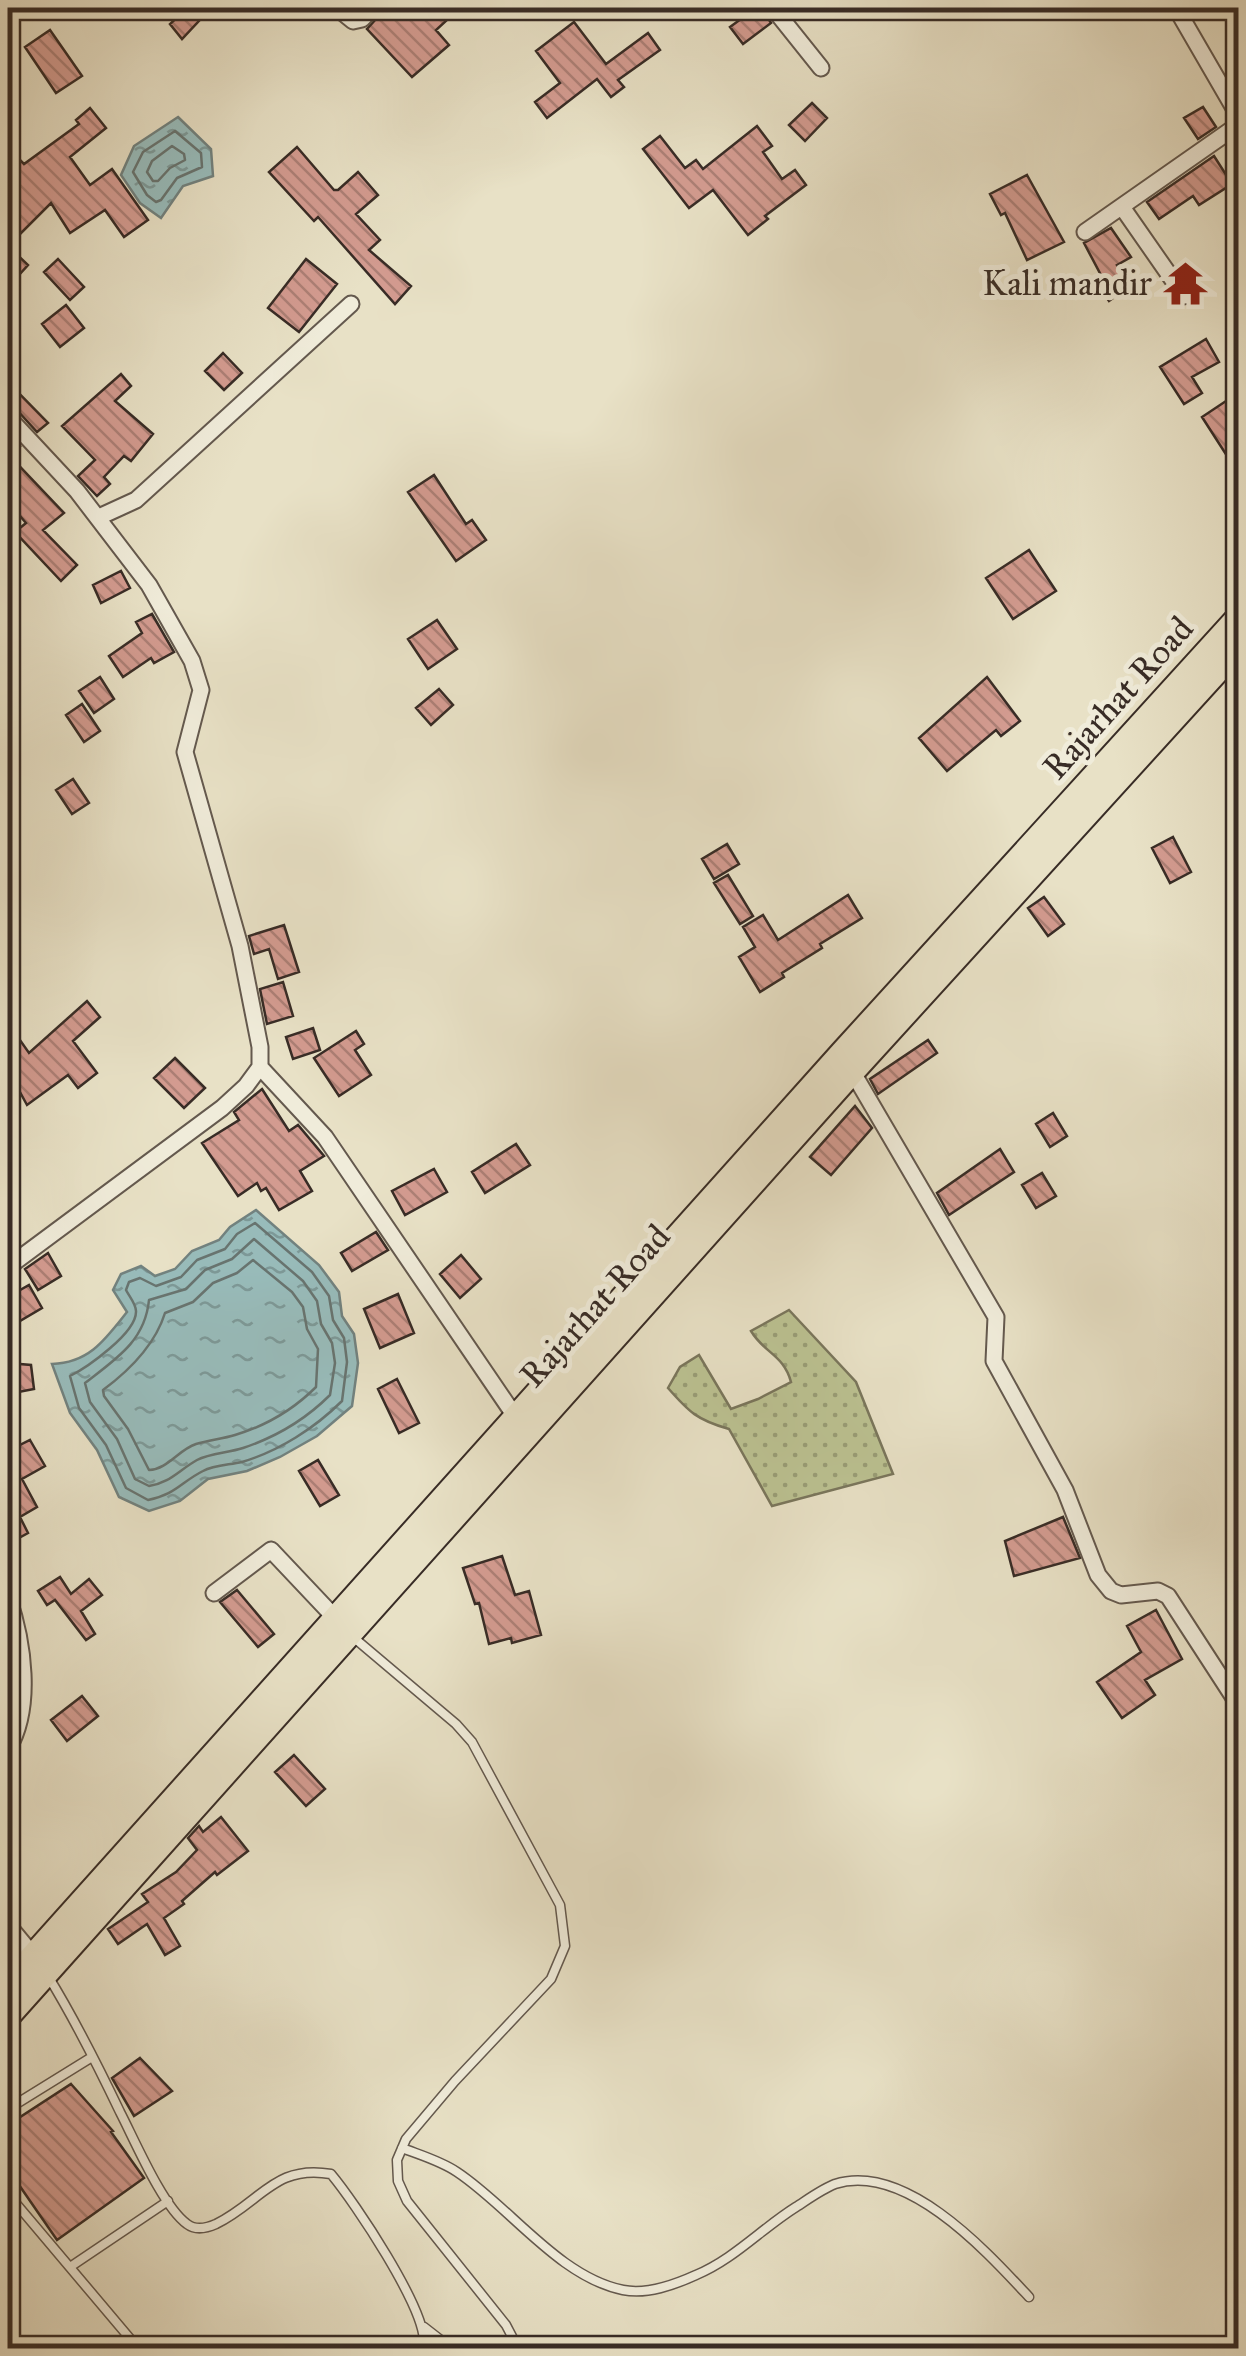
<svg xmlns="http://www.w3.org/2000/svg" width="1246" height="2356" font-family="'IM FELL Great Primer',serif">
<defs>
<pattern id="grass-dots" width="8" height="8" patternUnits="userSpaceOnUse" patternTransform="scale(2.5)"><rect width="8" height="8" fill="#bbc191"/><path d="M2 2h.1M6 6h.1" fill="none" stroke="#999d76" stroke-width="1.8" stroke-linecap="round"/></pattern>
<pattern id="water-ripples" width="26" height="14" patternUnits="userSpaceOnUse" patternTransform="scale(2.5)"><rect width="26" height="14" fill="#98bcbb"/><path d="M2 4q2-2 4 0t4 0M15 11q2-2 4 0t4 0" fill="none" stroke="#7d9998"/></pattern>
<pattern id="building-back-hatch" width="6" height="6" patternUnits="userSpaceOnUse" patternTransform="scale(2.5)"><rect width="6" height="6" fill="#d39b90"/><path d="M-1 5l2 2M0 0l6 6M5-1l2 2" fill="none" stroke="#ac7f75"/></pattern>
</defs>
<rect width="100%" height="100%" fill="#e8e1c6"/>
<filter id="stains"><feTurbulence type="fractalNoise" baseFrequency=".002" numOctaves="4"/><feColorMatrix values="0 0 0 0 .2 0 0 0 0 .09 0 0 0 0 .02 0 0 0 .5 -.17"/></filter>
<radialGradient id="worn" r=".72"><stop offset=".6" stop-color="#630" stop-opacity="0"/><stop offset="1" stop-color="#630" stop-opacity=".3"/></radialGradient>
<path fill="url(#grass-dots)" stroke="#7a765c" stroke-width="2.5" d="M789 1310 856 1382 893 1474 772 1506 729 1429C697 1420 689 1412 668 1388L680 1367 699 1355 731 1409 758 1399 791 1382C784 1355 764 1353 751 1331Z"/>
<path fill="url(#water-ripples)" stroke="#72827f" stroke-width="2.5" d="M178 117 211 149 213 176 183 186 161 218 140 203 121 175 134 146Z
M256 1210 319 1265 339 1292 342 1316 354 1334 358 1363 352 1406 317 1436 280 1457 247 1471 208 1479 180 1501 149 1511 119 1497 97 1450 70 1413 52 1364C89 1363 105 1340 127 1312L113 1290 121 1274 141 1266 155 1276 175 1269 192 1251 219 1240 230 1227Z"/>
<g fill="none" stroke-linecap="round" stroke-linejoin="round">
<path stroke="#687470" stroke-width="2.5" d="M175 131 201 153 202 167 177 178 161 200 156 202 147 195 133 172 143 152Z
M172 146 184 154 185 160 170 168 158 181H153L147 172 152 161Z
M255 1223 312 1272 329 1296 333 1320 344 1338 347 1362 342 1401C315 1428 279 1451 242 1462 229 1465 214 1465 203 1471 181 1482 175 1495 148 1500L126 1488 106 1445 79 1408 70 1376C86 1368 137 1333 136 1311 136 1304 129 1296 126 1290L129 1282 140 1278 156 1286 181 1277 197 1260 225 1249 237 1234Z
M254 1239 303 1281 317 1301 321 1324 332 1343 335 1363 330 1395C306 1419 276 1437 243 1448 228 1453 210 1453 197 1460 179 1470 170 1483 149 1486L135 1479 117 1439 90 1402 85 1383C116 1359 145 1341 149 1300L186 1289 205 1270 232 1259Z
M253 1260 292 1292 303 1307 307 1329 318 1349 316 1387C294 1409 265 1426 235 1435 222 1439 209 1440 196 1444 178 1450 168 1469 149 1470L128 1429 104 1396 103 1390C130 1370 155 1345 165 1313L193 1302 213 1283 237 1273Z"/>
</g>
<path fill="url(#building-back-hatch)" stroke="#382c26" stroke-width="2.5" d="M187 8H211L182 39 170 24Z
M386 8H413L423 18 435 8H460L436 30 449 45 412 77 367 29Z
M756 8H762L771 23 743 44 730 27Z
M574 22 606 64 648 33 660 50 618 80 624 87 611 97 597 79 547 118 535 102 560 83 536 51Z
M50 30 82 76 56 93 25 47Z
M812 103 827 118 805 141 789 125Z
M1203 107 1216 127 1198 139 1184 118Z
M90 108 106 128 70 157 90 185 112 169 148 220 124 237 105 210 70 233 51 203 8 246 28 265 8 287V148L24 164 79 124 76 120Z
M757 126 772 146 763 152 782 179 795 170 806 185 765 216 768 219 748 235 713 190 689 208 643 149 660 136 685 168 696 160 703 169Z
M297 147 334 190H338L358 172 378 195 356 214 380 240 369 250 411 286 395 304 318 217 314 221 269 172Z
M1214 156 1232 184 1199 205 1193 196 1159 219 1147 202Z
M1027 175 1064 242 1027 260 1005 213 1001 215 990 194Z
M1111 228 1131 257 1117 265 1132 284 1109 301 1097 284 1103 279 1084 243Z
M58 259 84 287 70 300 44 272Z
M306 259 337 284 299 332 268 308Z
M66 305 84 328 60 347 42 324Z
M1206 339 1219 362 1192 377 1202 393 1184 404 1160 367Z
M223 353 242 373 224 390 205 371Z
M121 374 131 386 115 401 153 434 131 461 124 456 104 477 110 484 97 496 78 476 95 460 62 426Z
M8 382 48 423 37 432 16 409 8 406Z
M1238 393V473L1202 417Z
M8 433 20 446 9 455 64 513 43 530 77 565 61 581 15 532 26 523 8 502Z
M434 475 466 524 472 520 486 540 456 561 408 492Z
M1029 550 1056 591 1013 619 986 578Z
M121 571 130 588 101 603 93 585Z
M152 614 174 652 154 663 151 658 123 677 109 656 142 633 136 622Z
M437 620 457 649 428 669 408 639Z
M100 677 114 699 94 713 79 691Z
M987 677 1020 721 1001 736 996 730 947 771 919 738Z
M439 689 453 705 431 725 416 708Z
M82 704 100 731 84 742 66 715Z
M73 779 89 803 72 814 56 790Z
M1173 837 1191 872 1170 883 1152 848Z
M727 844 739 864 714 879 702 859Z
M728 875 753 916 740 924 714 883Z
M848 895 862 918 820 944 822 948 782 973 784 977 760 992 739 957 755 947 743 927 763 915 778 940Z
M1044 897 1064 924 1048 936 1028 908Z
M284 925 299 972 278 979 269 949 254 954 249 936Z
M283 982 293 1016 267 1024 260 989Z
M87 1001 100 1017 73 1041 97 1073 78 1088 68 1075 27 1105 8 1070V1023L29 1053Z
M313 1028 320 1050 293 1059 286 1037Z
M356 1031 364 1044 355 1050 371 1075 339 1096 314 1058Z
M928 1040 937 1053 878 1094 870 1079Z
M175 1058 205 1088 184 1108 154 1078Z
M262 1089 289 1131 298 1125 324 1156 300 1171 312 1191 279 1210 266 1188 261 1191 257 1183 238 1196 202 1143 239 1120 234 1112Z
M855 1106 872 1128 831 1175 810 1157Z
M1053 1113 1067 1136 1050 1147 1036 1124Z
M516 1144 530 1165 485 1193 472 1172Z
M1000 1149 1014 1172 949 1215 937 1193Z
M434 1169 447 1192 405 1215 392 1191Z
M1042 1173 1056 1196 1036 1208 1022 1185Z
M376 1232 388 1250 352 1271 341 1253Z
M48 1253 61 1276 38 1290 25 1269Z
M461 1255 481 1279 460 1298 440 1274Z
M29 1285 42 1308 8 1328V1297Z
M398 1294 414 1333 380 1348 364 1309Z
M8 1363 31 1365 34 1389 8 1394Z
M397 1379 419 1423 399 1433 378 1389Z
M30 1440 45 1466 22 1479 37 1507 20 1517 28 1533 8 1544V1451Z
M318 1460 339 1495 320 1506 299 1471Z
M1063 1517 1080 1558 1014 1576 1005 1541Z
M502 1556 515 1595 529 1591 541 1635 512 1643 511 1638 489 1644 479 1603 475 1604 463 1568Z
M60 1577 71 1594 89 1579 102 1595 81 1611 95 1634 86 1640 55 1600 47 1605 38 1591Z
M237 1590 274 1634 258 1647 220 1602Z
M1156 1610 1182 1659 1145 1680 1155 1695 1122 1718 1097 1682 1141 1652 1127 1626Z
M82 1696 98 1716 67 1741 51 1720Z
M294 1755 325 1789 306 1806 275 1772Z
M221 1817 248 1851 217 1875 215 1872 182 1901 184 1904 164 1918 180 1946 165 1955 147 1924 118 1944 108 1929 148 1902 142 1894 176 1872 197 1850 188 1838 199 1826 203 1832Z
M140 2058 172 2091 134 2116 112 2078Z
M71 2084 113 2131 111 2132 144 2178 57 2240 8 2169V2125Z"/>
<g fill="none" stroke-linecap="round" stroke-linejoin="round">
<defs>
<path id="service" d="M353 1637 456 1724 472 1742 560 1905 565 1946 551 1979 455 2081 406 2139 397 2160 398 2181 407 2201 506 2325 518 2348
M48 1976C75 2020 98 2066 120 2112 135 2141 163 2207 187 2224 196 2231 207 2228 216 2224 261 2202 275 2164 331 2174 356 2204 423 2305 424 2341L415 2348
M8 2109 92 2057
M402 2148C420 2155 441 2161 457 2172 510 2207 559 2277 623 2290 647 2295 674 2285 696 2275 734 2259 761 2229 796 2207 807 2200 822 2189 835 2184 906 2162 987 2252 1029 2297
M8 2194 138 2348
M70 2267 168 2201
M424 2327 451 2348
M213 2348 223 2345 288 2348"/>
<path id="minor" d="M337 8 353 21 362 19 373 8
M773 8 821 68
M1176 8 1238 115
M1122 207 1184 296
M1085 232 1238 125
M8 417 77 491 149 585 192 661 201 690 185 752 240 946 260 1047V1067L246 1086 222 1108 8 1267
M99 517 136 500 351 304
M260 1067 325 1137 519 1422
M852 1071 996 1317 994 1361 1065 1490 1098 1575 1111 1591 1121 1595 1158 1591 1168 1596 1238 1704
M214 1593 271 1550 339 1622
M8 1597C23 1641 33 1707 8 1749
M8 1925 37 1960"/>
<path id="primary" d="M8 1985 843 1053 1238 619
M8 2015 852 1071 1238 647"/>
</defs>
<use href="#service" stroke="#64594e" stroke-width="11"/>
<use href="#minor" stroke="#64594e" stroke-width="19"/>
<use href="#primary" stroke="#382c26" stroke-width="29"/>
<use href="#service" stroke="#f0ecda" stroke-width="8"/>
<use href="#minor" stroke="#f0ecda" stroke-width="15"/>
<use href="#primary" stroke="#e8e1c6" stroke-width="25"/>
</g>
<defs>
<symbol id="temple-bare" viewBox="-9 -9 18 18"><path d="M0-6L5-2H3V0L6.5 2.5H4V6H1.5V3h-3V6H-4V2.5H-6.5L-3 0V-2H-5Z" fill="#8f2418" stroke="#f0ecda" stroke-width="2.5" paint-order="stroke"/></symbol>
</defs>
<g fill-rule="evenodd">
<use href="#temple-bare" x="1154" y="252" width="63" height="63"/>
</g>
<g text-anchor="middle" dominant-baseline="central" stroke-width="10" stroke-linejoin="round" paint-order="stroke">
<g font-size="35" fill="#382c26" stroke="#f0ecda" text-anchor="end">
<text x="1152" y="283">Kali mandir</text>
</g>
<g font-size="35" fill="#382c26" stroke="#f0ecda">
<text transform="translate(1118 698) rotate(-48)">Rajarhat Road</text>
<text transform="translate(595 1306) rotate(-48)">Rajarhat Road</text>
</g>
</g>
<rect width="1246" height="2356" fill="none" stroke="#e8e1c6" stroke-width="40"/>
<rect x="10" y="10" width="1226" height="2336" fill="none" stroke="#382c26" stroke-width="5"/>
<rect x="20" y="20" width="1206" height="2316" fill="none" stroke="#382c26" stroke-width="2.5"/>
<rect width="100%" height="100%" filter="url(#stains)"/>
<rect width="100%" height="100%" fill="url(#worn)"/>
</svg>
